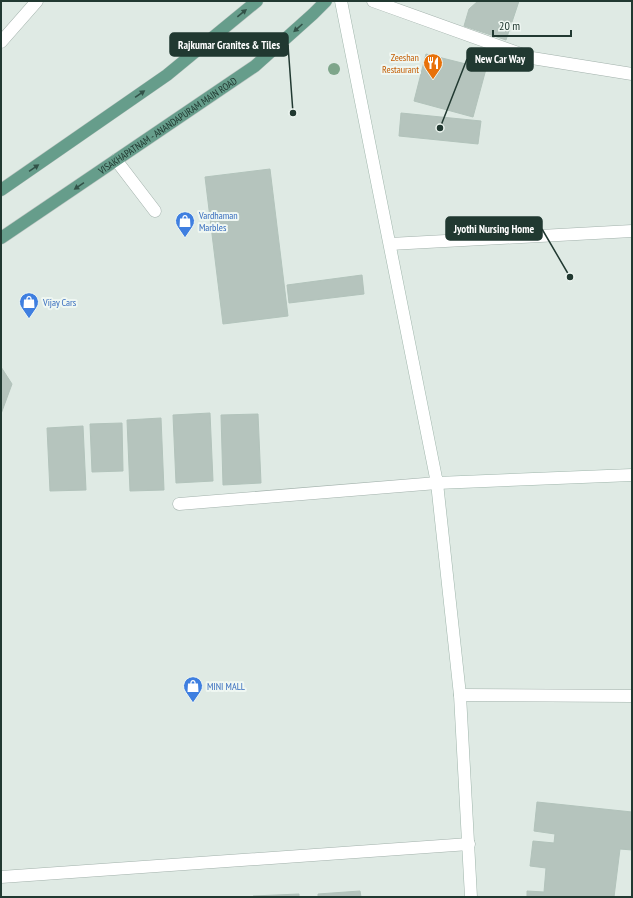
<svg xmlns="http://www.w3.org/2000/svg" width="633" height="898" font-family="'PT Sans Narrow',sans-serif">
<rect width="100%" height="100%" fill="#dfeae4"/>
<path fill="#b5c4bd" stroke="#b2c3bb" d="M478 1H519L506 40 464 26 469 9Z
M426 54 486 69 473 117 414 101Z
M401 113 481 121 478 144 399 136Z
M270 169 288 316 223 324 205 177Z
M362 275 364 294 289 303 287 285Z
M1 367 12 384 1 414Z
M210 413 213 481 176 483 173 415Z
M258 414 261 483 223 485 221 415Z
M161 418 164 490 130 491 127 420Z
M122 423 123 471 92 472 90 424Z
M83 426 86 490 50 491 47 428Z
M537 802 632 812V850L620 849 614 897H527V891L544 892 546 868 530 866 533 841 554 843 555 834 534 831Z
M360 891 361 897H318V894Z
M299 894V897H253V896Z"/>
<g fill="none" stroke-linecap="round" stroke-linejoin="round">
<defs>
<path id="lane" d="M116 160 155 211"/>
<path id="street" d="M373 1 532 58 632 74
M1 42 37 1
M390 244 632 231
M179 504 437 483
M460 695 632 696
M1 877 469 844"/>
<path id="secondary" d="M341 1 437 483 632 475
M437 483 460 695 471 897"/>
<g id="primary">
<path d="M1 190 167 75 257 1"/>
<path id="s1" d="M1 238 255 66 313 14 326 1"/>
</g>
</defs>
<use href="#lane" stroke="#a2b1ab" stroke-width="13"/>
<use href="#street" stroke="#a2b1ab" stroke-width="13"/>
<use href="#secondary" stroke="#9fb5ab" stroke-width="13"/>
<use href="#primary" stroke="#bcc4c1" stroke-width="13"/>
<use href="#lane" stroke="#fff" stroke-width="12"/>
<use href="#street" stroke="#fff" stroke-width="12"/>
<use href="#secondary" stroke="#fff" stroke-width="12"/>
<use href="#primary" stroke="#669d8b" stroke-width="12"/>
</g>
<circle fill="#7ea58a" cx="334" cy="69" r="6"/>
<defs><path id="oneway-solid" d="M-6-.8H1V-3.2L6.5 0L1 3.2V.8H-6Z"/></defs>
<g fill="#325248">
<use href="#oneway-solid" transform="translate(242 13) rotate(-39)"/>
<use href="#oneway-solid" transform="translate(298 28) rotate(138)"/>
<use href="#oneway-solid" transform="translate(140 94) rotate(-35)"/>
<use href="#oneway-solid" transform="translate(34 168) rotate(-34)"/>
<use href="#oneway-solid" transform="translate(79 186) rotate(146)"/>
</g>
<defs>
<symbol id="restaurant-pin" viewBox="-11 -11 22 30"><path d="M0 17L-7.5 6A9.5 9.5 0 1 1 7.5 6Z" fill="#e8710a" stroke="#eff7f2"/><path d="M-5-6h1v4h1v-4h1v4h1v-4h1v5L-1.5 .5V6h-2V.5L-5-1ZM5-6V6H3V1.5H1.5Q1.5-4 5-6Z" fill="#fff"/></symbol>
<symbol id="shop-pin" viewBox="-11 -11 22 30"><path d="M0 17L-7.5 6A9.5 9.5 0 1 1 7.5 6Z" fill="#3f7fe0" stroke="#eff7f2"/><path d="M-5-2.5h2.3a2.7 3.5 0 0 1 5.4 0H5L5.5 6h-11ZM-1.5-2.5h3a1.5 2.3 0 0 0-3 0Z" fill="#fff"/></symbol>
</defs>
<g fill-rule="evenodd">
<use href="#restaurant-pin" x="422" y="52" width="22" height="30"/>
<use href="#shop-pin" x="174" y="210" width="22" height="30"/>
<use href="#shop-pin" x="18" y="291" width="22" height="30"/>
<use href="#shop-pin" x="182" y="675" width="22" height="30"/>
</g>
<g text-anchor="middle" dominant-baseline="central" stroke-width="4" stroke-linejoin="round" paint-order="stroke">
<g font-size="10" fill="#c56008" stroke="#eff7f2" text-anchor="end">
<text x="419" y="57">Zeeshan<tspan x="419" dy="12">Restaurant</tspan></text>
</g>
<g font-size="10" fill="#213931" stroke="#eff7f2">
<text stroke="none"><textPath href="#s1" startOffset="201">VISAKHAPATNAM - ANANDAPURAM MAIN ROAD</textPath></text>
</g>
<g font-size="10" fill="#366cbe" stroke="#eff7f2" text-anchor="start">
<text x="199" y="215">Vardhaman<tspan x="199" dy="12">Marbles</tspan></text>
<text x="43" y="302">Vijay Cars</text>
<text x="207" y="686">MINI MALL</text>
</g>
</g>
<path fill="none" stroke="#213931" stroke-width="1.5" d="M293 113L288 45M440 128L467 59M570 277L542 229"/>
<g fill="#213931" stroke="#eff7f2" stroke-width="1.5">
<circle cx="293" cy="113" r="4"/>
<circle cx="440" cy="128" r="4"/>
<circle cx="570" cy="277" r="4"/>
</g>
<g fill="#213931" stroke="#213931" stroke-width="1.5">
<rect x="170" y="33" width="118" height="23" rx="4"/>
<rect x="467" y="48" width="66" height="23" rx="4"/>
<rect x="446" y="217" width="96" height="23" rx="4"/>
</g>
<g font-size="11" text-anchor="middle" font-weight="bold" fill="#fff">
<text x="229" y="49">Rajkumar Granites &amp; Tiles</text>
<text x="500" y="63">New Car Way</text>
<text x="494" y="233">Jyothi Nursing Home</text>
</g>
<rect width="633" height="898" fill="none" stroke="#213931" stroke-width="4"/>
<path d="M493 30v6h78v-6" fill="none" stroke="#213931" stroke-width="2"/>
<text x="499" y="30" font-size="12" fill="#213931" stroke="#eff7f2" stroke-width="3" paint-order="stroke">20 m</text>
</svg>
